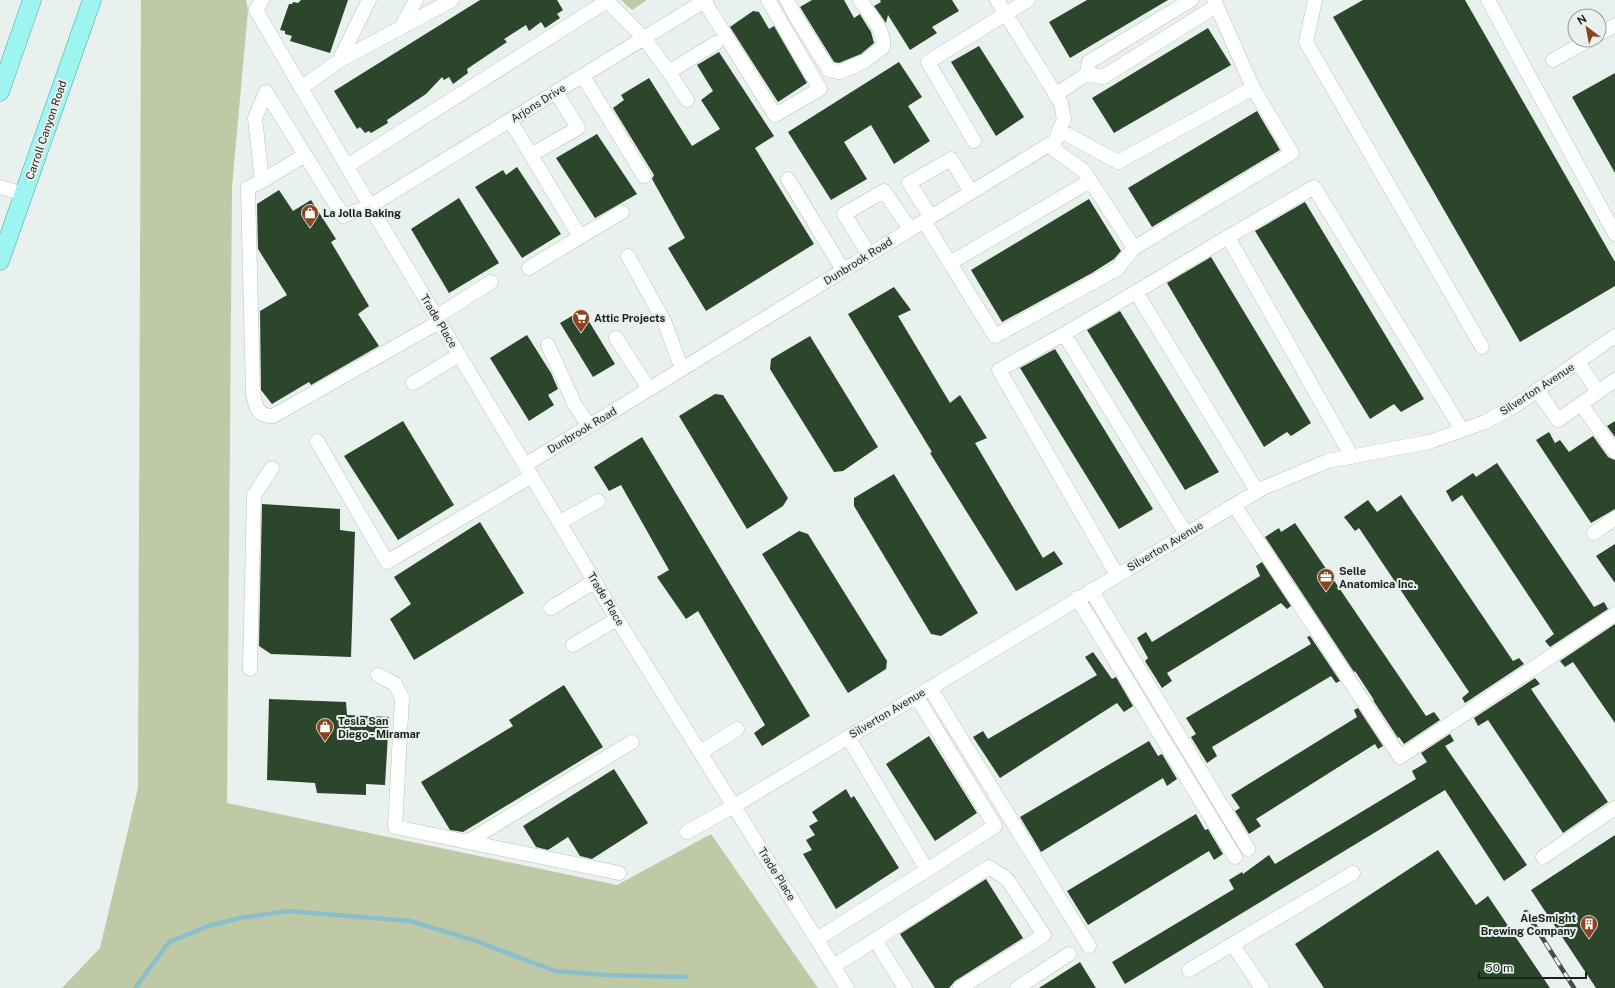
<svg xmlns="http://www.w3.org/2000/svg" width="1615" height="988" font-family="'Public Sans',sans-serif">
<rect width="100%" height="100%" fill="#e8f1ed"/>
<path fill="#c0c9a6" d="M141 0H246L248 10 232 187 227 803 617 885 711 834 818 988H62L100 948 138 788Z
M621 0H647L632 10Z"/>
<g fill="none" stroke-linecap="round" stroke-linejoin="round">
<path stroke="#8abfcd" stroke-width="4.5" d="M135 988 169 942 208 926 240 918 288 911 410 921 473 940 555 971 606 975 686 977"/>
</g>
<path fill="#2b462a" d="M301 0H348L330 53 290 41 292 36 285 34V31L280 30 289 4H292L293 2 298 3Z
M480 0H557L563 10 557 14 560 18 545 28 541 22 529 31 526 25 504 39 507 42 467 69 468 73 453 84 449 77 444 80 442 77 426 94 387 120 388 123 371 133 369 131 365 133 360 127 357 129 334 91Z
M812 0H844L854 18 860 14 861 16 871 32 874 43 861 54 839 63 834 62 800 7Z
M880 0H952L959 11 932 27 937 33 910 50 888 15 886 23 874 6 881 2Z
M1087 0H1168L1070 58 1049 22Z
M1363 0H1465L1615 262V286L1520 342 1333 17Z
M753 11 759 12 769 29 774 26 807 83 778 102 730 27Z
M1208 28 1231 65 1114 133 1092 98Z
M979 46 1024 117 996 136 951 62Z
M719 52 774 136 755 148 814 244 706 311 668 248 685 238 652 179 654 175 613 108 624 100 621 95 649 78 692 146 720 129 701 100 713 91 697 65Z
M899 62 922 97 908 106 930 141 894 164 871 125 844 142 867 179 831 200 788 132Z
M1615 73V173L1572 97Z
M1257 111 1280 150 1152 227 1128 188Z
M597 134 637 194 595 218 556 158Z
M517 167 561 234 522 258 475 187 503 170 506 175Z
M279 190 293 211 311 200 336 239 331 242 369 306 358 314 379 346 311 385 309 382 272 404 261 390 260 311 287 295 258 249 257 204Z
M459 198 499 263 449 293 411 229Z
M1089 199 1121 251 1114 259 1092 273 1002 322 971 270Z
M1305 202 1424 399 1401 412 1394 404 1370 419 1255 231Z
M1211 257 1311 423 1291 436 1287 432 1264 447 1167 283Z
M894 287 911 310 898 316 950 403 960 395 987 438 975 443 1043 558 1054 551 1063 564 1016 591 930 453 932 452 848 314Z
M582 310 615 364 593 377 560 323Z
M1120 311 1219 472 1185 490 1087 330Z
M527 335 551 373 558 389 548 395 554 405 529 421 490 358Z
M810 336 878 447 843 471 834 472 770 369 771 359Z
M1055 349 1153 509 1119 529 1020 368Z
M715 394 723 395 788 498 783 506 747 529 679 416Z
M403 421 454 505 398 540 344 456Z
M1615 421V437L1607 426Z
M1549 432 1555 443 1560 440 1569 452 1593 436 1608 457 1615 460V509L1591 523 1536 440Z
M642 437 810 716 762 746 754 733 765 725 698 611 686 619 657 577 669 570 621 485 609 491 594 467Z
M1497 463 1594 607 1604 602 1608 609 1550 647 1545 641 1554 634 1462 495 1452 502 1446 491 1473 473 1476 477Z
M894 474 978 613 941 636 931 634 854 506V498Z
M1401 495 1513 661 1519 658 1524 664 1465 703 1462 698 1469 692 1359 528 1355 531 1344 517 1368 500 1377 512Z
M262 504 340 509V530L355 532 351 657 271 654 259 646Z
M480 522 524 593 414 660 390 619 411 604 394 577Z
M1295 523 1426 716 1434 712 1440 720 1404 744 1399 737 1398 738 1373 700H1374L1355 671 1354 672 1265 537 1279 528 1281 532Z
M799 531 808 534 887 661 886 669 848 693 762 554Z
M1615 544V583L1596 556Z
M1262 562 1291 606 1287 609 1281 603 1167 673 1172 681 1162 688 1145 661 1148 658 1137 638 1146 632 1152 642 1260 576 1256 566Z
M1615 624V723L1573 662 1565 667 1560 661Z
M1310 636 1340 681 1336 683 1331 676 1212 747 1217 756 1207 763 1191 737 1196 734 1186 718 1311 644 1307 637Z
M1093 652 1112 679 1116 677 1133 706 1124 712 1117 703 1000 778 973 737 983 731 988 739 1097 675 1085 657Z
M1535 678 1540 684 1531 689 1608 802 1563 833 1488 720 1478 726 1474 718Z
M564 685 603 747 463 832 450 830 421 782 513 726 509 720Z
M269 699 346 702 347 715 389 717 385 785 366 784V795L317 793 315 783 267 780Z
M1358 708 1383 746 1378 749 1375 744 1256 819 1261 826 1249 834 1235 811 1240 808 1231 795 1357 717 1354 710Z
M1450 734 1454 741 1445 746 1527 865 1504 881 1445 790 1125 984 1112 962 1234 889 1229 880 1242 872 1243 874 1269 855 1275 864 1416 779 1412 771 1427 762 1421 753Z
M929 736 977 813 935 841 886 764Z
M1149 741 1158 756 1162 754 1177 779 1167 786 1163 778 1041 852 1020 817Z
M614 769 648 823 592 859 580 856 568 837 548 850 536 847 523 826Z
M846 789 851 798 854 796 899 868 836 909 803 854 812 850 806 840 815 835 809 826 818 821 812 812Z
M1196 814 1205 830 1208 829 1223 854 1214 860 1209 851 1088 925 1067 891Z
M1615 835V988H1596L1531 890Z
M1438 850 1476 905 1488 896 1550 988H1324L1295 944Z
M986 879 1023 938 955 981 949 988H935L900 934Z
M1080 962 1096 988H1039Z"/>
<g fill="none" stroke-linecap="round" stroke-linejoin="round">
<defs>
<path id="minor" d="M262 0 256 10 370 206 617 619 847 988
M606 0 644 38 669 72 687 100
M787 0 796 17 829 70 840 72 865 61 883 47C885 30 869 14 860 0
M1191 0 1089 62 1087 74 1103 77 1216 6
M1315 0 1306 42 1482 347
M1488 0 1615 234
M704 1 775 115 820 89 768 0
M402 26 416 0
M1599 34 1615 25
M1553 60 1589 40
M339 61 369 0
M669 72 716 43
M583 76 644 176
M301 88 339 61 452 0
M1055 95 1087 74
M510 120 580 237 529 268
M1059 130 1118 162 1253 88
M974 141 928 62 1028 0
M1048 145 1084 171 1134 248 1292 153 1253 88 1214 0
M305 155 262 181 255 118 266 92 343 216 370 206 706 0
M531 155 578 128 556 92
M347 166 607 1
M788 179 843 270
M262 181 248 188 253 393C255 406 258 417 273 416L439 322
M0 187 23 194
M931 217 909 183 951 159 971 192
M924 221 995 336 1117 269 1134 248
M580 237 622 212
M1228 237 1314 187 1462 430
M869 254 844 214 884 191 910 229
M628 256 664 321 682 369
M950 263 1090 181
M436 317 491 282
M1064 334 1136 292
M616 338 649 389
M548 345 575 405 589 426
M413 383 459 355
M1537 390 1558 420 1598 392 1578 362
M1598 392 1615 380
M1581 404 1615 452
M317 441 387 562 532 476
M525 465 1055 141 1064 119 1061 103 997 0
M1257 491 1136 292 1228 237 1352 457
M1234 505 1400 757 1615 614
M560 522 598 501
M1594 533 1615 518
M1117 575 999 370 1064 334 1186 534
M1091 590 1248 849
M1077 598 1235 857
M551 608 595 581
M573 645 617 619
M250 669 254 495 272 468
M378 675 395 684 402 698 395 827 619 873
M930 688 1089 946
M916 696 995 826 927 870
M701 752 737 729
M687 832 734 806 1263 488 1328 461 1429 442 1485 422 1516 405 1615 336
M467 842 632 742
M1543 857 1615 808
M817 939 927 870 848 737
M875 940 905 988
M1232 944 1262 988
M834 966 989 867 1007 879 1044 935 960 988
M1189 970 1353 873
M1017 988 1069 954"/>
<path id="major" d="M0 92 32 0
M0 261 92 0"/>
</defs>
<use href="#minor" stroke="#b9c2be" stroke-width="15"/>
<use href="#major" stroke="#46a5a0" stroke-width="19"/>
<use href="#minor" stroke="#fff" stroke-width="14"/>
<use href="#major" stroke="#9df4f0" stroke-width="18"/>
<defs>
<path id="rail" d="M1526 912 1574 988"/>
</defs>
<use href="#rail" stroke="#484d4a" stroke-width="4.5"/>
<use href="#rail" stroke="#e8f1ed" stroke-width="3" stroke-dasharray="9" stroke-linecap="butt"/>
</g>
<defs>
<symbol id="shop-pin" viewBox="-11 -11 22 30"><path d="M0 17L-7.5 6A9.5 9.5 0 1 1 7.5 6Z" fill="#8a441e" stroke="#e8f1ed"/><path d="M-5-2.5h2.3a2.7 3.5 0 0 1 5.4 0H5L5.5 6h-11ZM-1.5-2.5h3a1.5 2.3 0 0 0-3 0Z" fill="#fff"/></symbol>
<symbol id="supermarket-pin" viewBox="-11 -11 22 30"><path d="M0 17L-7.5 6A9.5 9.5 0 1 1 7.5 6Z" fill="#8a441e" stroke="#e8f1ed"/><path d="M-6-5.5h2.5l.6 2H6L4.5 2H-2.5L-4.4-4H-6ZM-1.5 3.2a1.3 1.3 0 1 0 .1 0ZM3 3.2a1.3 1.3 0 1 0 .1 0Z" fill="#fff"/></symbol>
<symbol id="office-pin" viewBox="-11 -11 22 30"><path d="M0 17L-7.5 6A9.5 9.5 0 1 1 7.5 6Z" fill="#8a441e" stroke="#e8f1ed"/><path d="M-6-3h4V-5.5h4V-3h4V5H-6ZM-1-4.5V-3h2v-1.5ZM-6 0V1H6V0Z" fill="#fff"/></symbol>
<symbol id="building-pin" viewBox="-11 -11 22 30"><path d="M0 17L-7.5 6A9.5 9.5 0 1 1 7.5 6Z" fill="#8a441e" stroke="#e8f1ed"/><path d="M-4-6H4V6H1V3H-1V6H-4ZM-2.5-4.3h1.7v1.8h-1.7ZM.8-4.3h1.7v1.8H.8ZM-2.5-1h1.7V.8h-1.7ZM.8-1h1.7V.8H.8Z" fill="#fff"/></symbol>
</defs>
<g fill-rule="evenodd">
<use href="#shop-pin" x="300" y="203" width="20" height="27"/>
<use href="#supermarket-pin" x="571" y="308" width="20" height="27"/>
<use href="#office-pin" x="1316" y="567" width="20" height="27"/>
<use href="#shop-pin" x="315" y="717" width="20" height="27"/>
<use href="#building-pin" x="1579" y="914" width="20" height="27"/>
</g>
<g text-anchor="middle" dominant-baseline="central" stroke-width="4" stroke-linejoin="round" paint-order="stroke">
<g font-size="11" fill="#1c201e" stroke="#e8f1ed">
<text transform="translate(538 103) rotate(-32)">Arjons Drive</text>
<text transform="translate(46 130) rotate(-71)">Carroll Canyon Road</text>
<text transform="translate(858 261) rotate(-32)">Dunbrook Road</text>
<text transform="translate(439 321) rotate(59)">Trade Place</text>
<text transform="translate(1537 389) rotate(-33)">Silverton Avenue</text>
<text transform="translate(582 430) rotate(-31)">Dunbrook Road</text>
<text transform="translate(1165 546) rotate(-31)">Silverton Avenue</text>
<text transform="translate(606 599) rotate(59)">Trade Place</text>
<text transform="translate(887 713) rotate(-31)">Silverton Avenue</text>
<text transform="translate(777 874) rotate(58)">Trade Place</text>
</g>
<g font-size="11" font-weight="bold" fill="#1c201e" stroke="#e8f1ed" text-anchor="start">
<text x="323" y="213">La Jolla Baking</text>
<text x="594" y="318">Attic Projects</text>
<text x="1339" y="571">Selle<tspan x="1339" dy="13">Anatomica Inc.</tspan></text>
<text x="338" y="721">Tesla San<tspan x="338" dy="13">Diego - Miramar</tspan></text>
<text x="1576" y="918" text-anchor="end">AleSmight<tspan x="1576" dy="13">Brewing Company</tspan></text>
</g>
</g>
<g transform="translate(1587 28) rotate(328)"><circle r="19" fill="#e8f1ed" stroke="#969d9a"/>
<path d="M0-3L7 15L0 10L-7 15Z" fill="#8a441e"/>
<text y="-6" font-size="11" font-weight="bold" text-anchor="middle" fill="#1c201e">N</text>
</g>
<path d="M1479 972v6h107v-6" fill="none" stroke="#1c201e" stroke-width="2"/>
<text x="1485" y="972" font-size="12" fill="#1c201e" stroke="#e8f1ed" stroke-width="3" paint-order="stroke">50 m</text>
</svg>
